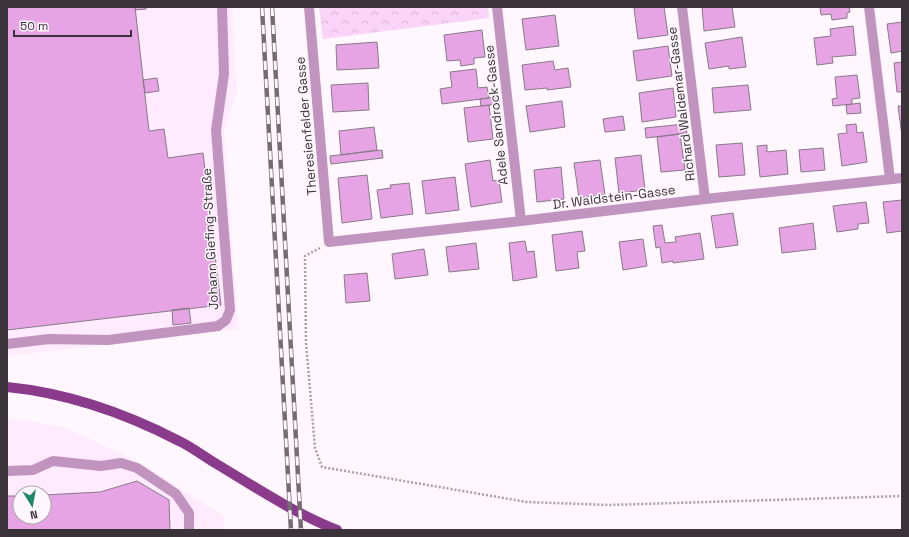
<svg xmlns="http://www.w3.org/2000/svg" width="909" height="537" font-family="'Space Grotesk',sans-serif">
<defs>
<pattern id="park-crowns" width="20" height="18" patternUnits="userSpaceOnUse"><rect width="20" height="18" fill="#fad4f8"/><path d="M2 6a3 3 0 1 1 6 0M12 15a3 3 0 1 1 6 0" fill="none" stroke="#d7b7d5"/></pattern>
</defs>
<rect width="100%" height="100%" fill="#fff6fe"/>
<path fill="#ffeafe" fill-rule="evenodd" d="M7 7H232L237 90 224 130 238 329 7 356Z
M7 419 29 421 67 429 131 458 224 516V530H7ZM20 493H44V517H20Z"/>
<path fill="url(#park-crowns)" d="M319 7H488L489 18 323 39Z"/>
<path fill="#e7a4e5" stroke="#877a87" d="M7 7H135L149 131 164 129 168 158 203 153 221 305 7 330Z
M135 7H146V9L135 10Z
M641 7H664L668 35 638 39 634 8Z
M702 7H732L735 27 704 31Z
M820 7H849L850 12 847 13V18L832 20 831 14 821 15Z
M555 15 559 46 526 50 522 19Z
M902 22V51L891 53 887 24Z
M853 26 856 55 832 57 833 63 817 65 814 38 831 36 830 29Z
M482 30 485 57 474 58V64L461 66 460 60 447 61 444 35Z
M742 37 746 67 729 69V66L709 69 705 43Z
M377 42 379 68 337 70 336 45Z
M668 46 672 76 637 81 633 51Z
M553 61 555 70 568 68 571 87 547 90V88L525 90 522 65Z
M902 62V92H897L894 63Z
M476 69 478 88 487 87 489 98 442 104 440 89 452 87 450 72Z
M857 75 860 98 852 99V104L833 106 832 99 837 98 835 77Z
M157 78 159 91 145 93 143 80Z
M368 83 369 110 333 112 331 85Z
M748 85 751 110 714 113 712 88Z
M673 88 676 117 642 122 639 93Z
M498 97 499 104 481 106 480 99Z
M562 101 565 127 530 132 526 106Z
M860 103 861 113 847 114 846 105Z
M489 105 493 139 468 142 464 108Z
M898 106H902V136Z
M623 116 625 130 605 132 603 119Z
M685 124 687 133 646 138 645 128Z
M856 124 857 133 863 132 867 162 842 166 838 134 847 133 846 125Z
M374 127 377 150 341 155 339 131Z
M680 134 685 170 661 172 657 137Z
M742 143 745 175 719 177 716 145Z
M767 145V152L786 150 788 174 760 177 757 146Z
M823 148 825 170 801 172 799 150Z
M382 150 383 158 331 164 330 156Z
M641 155 645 190 619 193 615 158Z
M490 160 493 181 499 180 502 202 471 207 465 164Z
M600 160 605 195 579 198 574 163Z
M561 167 564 199 537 202 534 170Z
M367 175 372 219 342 223 338 178Z
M455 177 459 210 426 214 422 181Z
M409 183 413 214 381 218 377 190 391 188 390 185Z
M902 200V231L887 233 883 202Z
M866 202 869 223 858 224V229L837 232 833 206Z
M733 213 738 245 716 248 711 216Z
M813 223 816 249 782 253 779 228Z
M662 225 665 243 676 242 675 237 700 233 704 259 673 263V261L662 263 660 247 656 248 653 226Z
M582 231 585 251 577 252 579 268 556 271 552 235Z
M643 239 647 266 623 270 619 242Z
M525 241 527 252 534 251 537 277 513 281 509 243Z
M476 243 479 269 449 272 446 247Z
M424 249 428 275 395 279 392 254Z
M367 273 370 301 346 303 344 275Z
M189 308 191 323 173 325 172 310Z
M137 481 169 500 170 530H7V496H20V517H44V495L100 492Z"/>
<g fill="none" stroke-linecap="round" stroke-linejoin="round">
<path stroke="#a79fa6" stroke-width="2.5" stroke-dasharray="2 2" stroke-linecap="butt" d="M320 248 305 256 306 343 315 448 322 467 527 502 609 505 902 496"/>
<path stroke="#c194bf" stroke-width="10" d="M309 7 329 242 521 221 705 199 902 178
M497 7 521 221
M682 7 705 199
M869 7 890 179
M7 344 49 339 108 340 218 326 226 320 230 310 216 130 224 74 222 7
M7 471 33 470 53 461 101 466 121 463 137 468 176 494 189 513V530"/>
<path stroke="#8b3b8b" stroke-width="10" d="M7 387C68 393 125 413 179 441 192 447 203 456 215 463 255 487 294 513 337 530"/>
<defs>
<path id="rail" d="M262 7 291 530
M272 7 301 530"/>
</defs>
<use href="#rail" stroke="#736c73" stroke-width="4.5"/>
<use href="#rail" stroke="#fff6fe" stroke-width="3" stroke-dasharray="9" stroke-linecap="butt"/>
</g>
<g text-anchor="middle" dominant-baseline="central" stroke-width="3" stroke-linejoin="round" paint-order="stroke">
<g font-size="13" fill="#3a343a" stroke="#fff6fe">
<text transform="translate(681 104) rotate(-97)">Richard Waldemar-Gasse</text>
<text transform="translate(496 115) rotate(-96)">Adele Sandrock-Gasse</text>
<text transform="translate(306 126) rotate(-95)">Theresienfelder Gasse</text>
<text transform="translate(614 197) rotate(-7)">Dr. Waldstein-Gasse</text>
<text transform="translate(210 239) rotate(-93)">Johann Giefing-Straße</text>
</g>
</g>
<rect width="909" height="537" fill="none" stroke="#3a343a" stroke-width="16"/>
<g transform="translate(32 505) rotate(169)"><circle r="19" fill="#fff6fe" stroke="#b0a8b0"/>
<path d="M0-3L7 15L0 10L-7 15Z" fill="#1d8865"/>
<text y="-6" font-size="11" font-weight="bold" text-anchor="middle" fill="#3a343a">N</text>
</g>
<path d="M14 30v6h117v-6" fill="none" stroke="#3a343a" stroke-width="2"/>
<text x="20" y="30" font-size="12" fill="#3a343a" stroke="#fff6fe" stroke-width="3" paint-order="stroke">50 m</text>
</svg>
